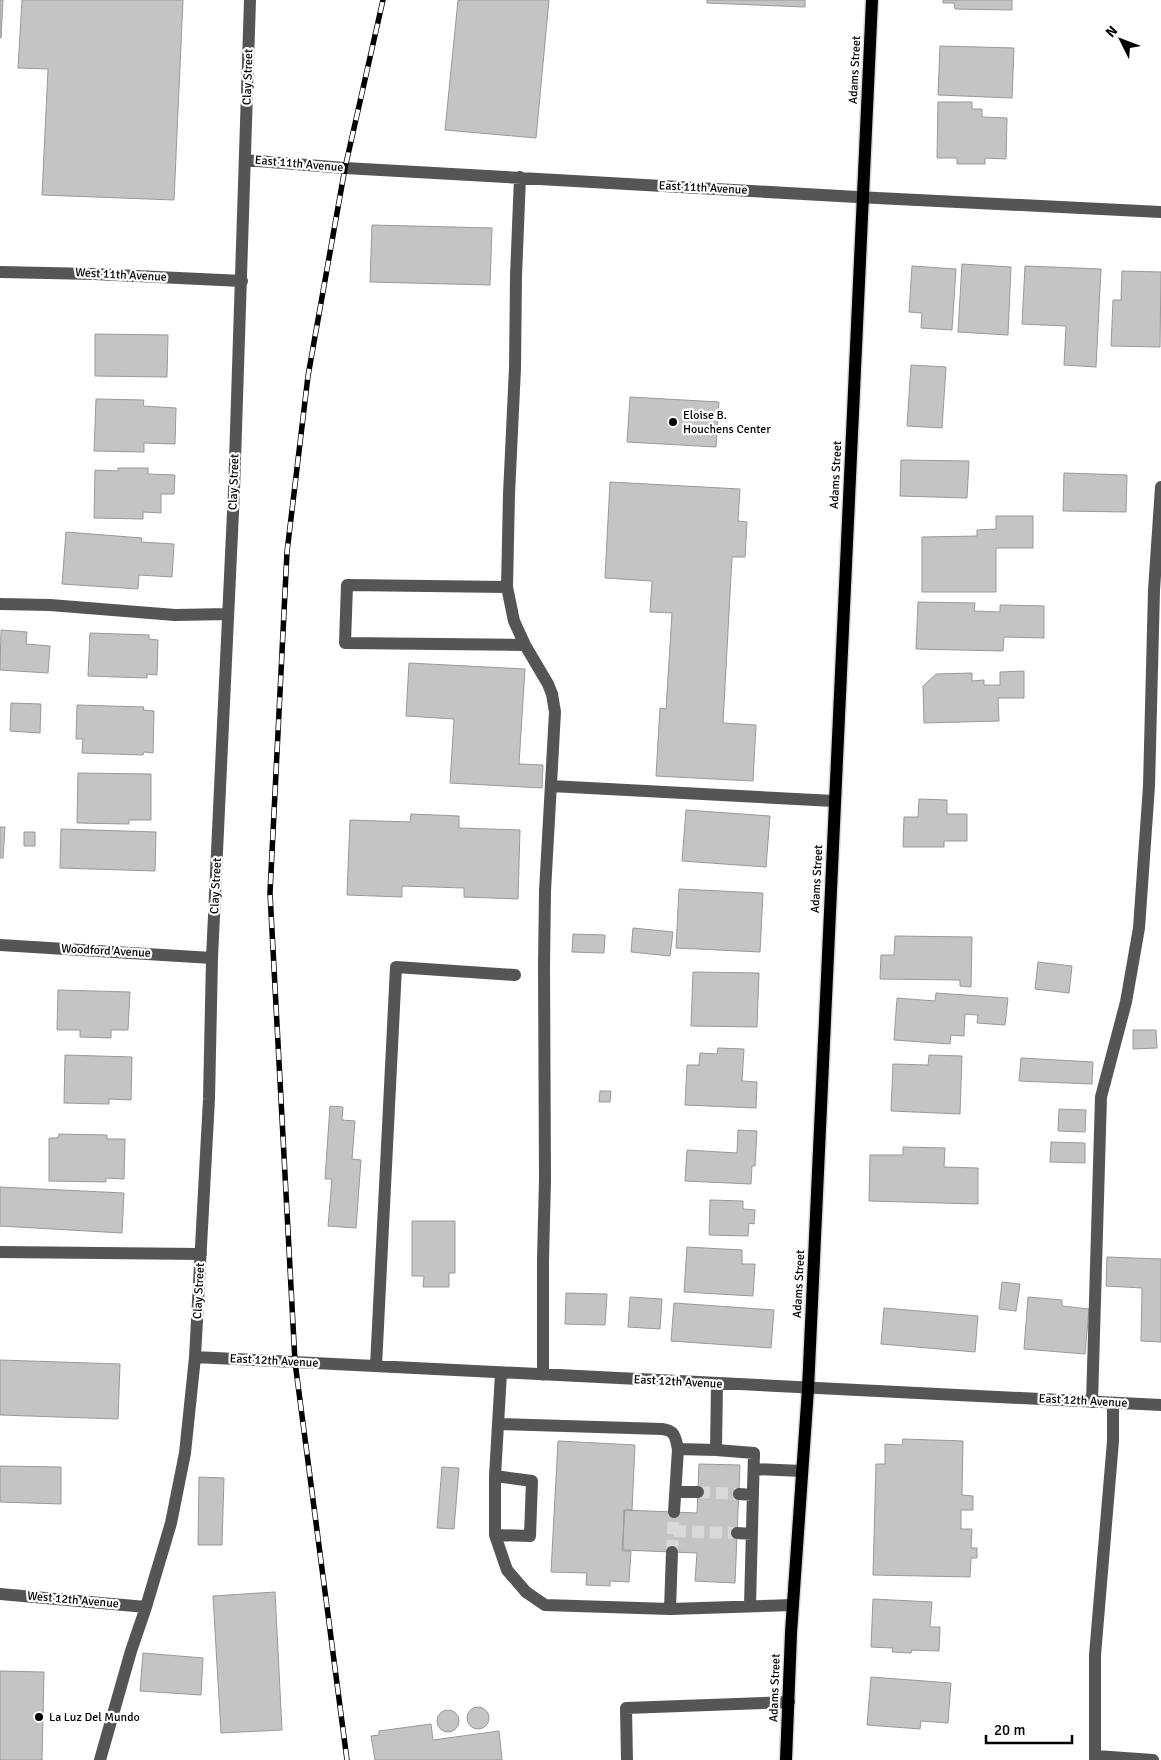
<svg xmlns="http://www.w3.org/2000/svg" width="1161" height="1760" font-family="Signika,sans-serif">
<rect width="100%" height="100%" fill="#fff"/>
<path fill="#c4c4c4" stroke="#999" d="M0 0H3L1 38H0Z
M22 0H183L174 200 42 195 48 69 18 68Z
M458 0H549L536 138 445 130Z
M707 0H805V7L707 3Z
M943 0H1012V10L955 9 954 3H943Z
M940 46 1014 48 1012 98 938 95Z
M938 102H972V109H982V117L1007 118 1006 159 985 158V164H957V158H937Z
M372 225 492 228 490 285 370 282Z
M962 264 1011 267 1008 335 958 332Z
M912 266 956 269 952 330 921 328 922 313 909 312Z
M1025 266 1101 269 1096 367 1064 365 1066 326 1022 324Z
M1122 271 1161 272 1160 347 1111 346 1113 300H1121Z
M95 334 168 335 167 377 95 376Z
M911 365 946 367 942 428 907 426Z
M630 397 719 402 716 447 627 442Z
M96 399 144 400 143 406 176 408 175 444 144 443V452L94 451Z
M901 460 969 461 967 498 900 496Z
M118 468H148V474L175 475 174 494H161V513L143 512V519L94 518 95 470 118 471Z
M1064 473 1127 475 1126 512 1063 511Z
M610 482 740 489 738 521 747 522 745 557H732L723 723 756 725 753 781 656 776 660 708 666 709 672 613 650 612 652 581 605 578Z
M996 516H1033V548H996V592H922V537L977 536V530L996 529Z
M66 532 142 538 141 542 174 544 172 577 139 575 138 589 62 584Z
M918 602 975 603 974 611 1000 612V605L1044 606V638L1004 637 1003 651 916 649Z
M1 630 27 632 26 644 50 646 48 673 0 670Z
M90 633 149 635V639L158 640 157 675 147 674V678L88 676Z
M409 663 525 669 519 764 543 765 542 788 450 783 454 719 406 716Z
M1024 671V698H998L999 721 924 723 923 686 936 674 972 673V681L984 680V685H1000V672Z
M11 703 41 704 40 733 10 731Z
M77 705 144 707 143 710 154 711 153 753 144 752 143 755 82 753 83 739H76Z
M78 773 151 774V820H129V824L77 823Z
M919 799 947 800V814H967V841H944V847H903L904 817H918Z
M686 810 770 816 766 867 682 861Z
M411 814 459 816V828L520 830 518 899 464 897V888L402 886V897L347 895 350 820 410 822Z
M0 827H5L3 858H0Z
M61 829 156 832 155 871 60 868Z
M24 832H35V846H24Z
M679 889 763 893 760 952 676 948Z
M633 928 673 932 670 956 631 952Z
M573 934 605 935 604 953 572 952Z
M895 936 972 937 971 987 960 986V980L880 979 881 955H894Z
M1038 962 1072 966 1069 993 1035 989Z
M693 972 759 973 757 1027 691 1026Z
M58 990 130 992 128 1030H111V1038L80 1037V1030H57Z
M936 993 1008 998 1005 1025 977 1023 978 1015 965 1014 964 1036 951 1035 950 1044 894 1040 897 998 935 1001Z
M1133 1030H1156L1157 1048 1133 1049Z
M718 1048 744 1049 742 1081 757 1082 756 1108 685 1105 687 1065H699L700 1053 717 1054Z
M65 1055 132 1057 131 1100 109 1099V1104L64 1103Z
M929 1055 962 1056 960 1114 891 1111 893 1064 928 1065Z
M1021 1058 1093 1062 1092 1084 1019 1081Z
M600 1091H611L610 1102H599Z
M330 1106 343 1107 342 1120 355 1121 352 1159 361 1160 356 1228 328 1226 332 1179H325Z
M1059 1109 1086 1110 1085 1132 1058 1131Z
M738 1130 757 1131 755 1166H752L751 1184 685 1181 687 1150 737 1153Z
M59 1134 107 1135V1139H125L124 1179 106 1178V1182L49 1181V1138H58Z
M1051 1142 1085 1143V1163L1050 1162Z
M903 1147 945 1148 944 1167 978 1168V1204L869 1201 870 1155H903Z
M0 1187 124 1193 122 1233 0 1226Z
M710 1200 743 1201V1209L755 1210 754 1224 749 1223 748 1236 709 1235Z
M412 1221H455V1273H449V1287H423L424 1276H412Z
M687 1247 742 1250V1264H755L753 1296 684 1292Z
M1107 1257 1161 1259V1342L1141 1341 1142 1288 1106 1286Z
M1002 1282 1020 1284 1016 1311 999 1309Z
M566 1293 607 1294 605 1325 565 1324Z
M630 1297 662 1299 660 1329 628 1327Z
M1028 1297 1062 1300V1306L1089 1309 1085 1354 1024 1349Z
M674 1303 774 1310 771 1348 671 1341Z
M884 1308 978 1316 975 1352 881 1344Z
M0 1360 120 1364 118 1419 0 1415Z
M903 1439 963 1441 962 1495 973 1496V1510H961V1529H972L971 1548H977V1558H971L970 1577 873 1575 876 1464H885V1444L902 1445Z
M558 1441 635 1445 632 1510H625L622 1551H631L629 1582 610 1581V1586L586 1585 587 1573 551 1572Z
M699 1464 740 1465 735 1583 695 1581 697 1553 623 1550 624 1510 697 1513Z
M0 1466 61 1467V1504L0 1502Z
M442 1467 459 1468 454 1529 437 1528Z
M199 1477 224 1478 222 1545H198Z
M275 1592 282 1730 221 1733 213 1596Z
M873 1599 932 1602 930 1627H940L939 1651 912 1650 911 1653 892 1652 893 1648 871 1647Z
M143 1653 203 1658 201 1695 140 1691Z
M0 1671 44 1672 42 1760H0Z
M871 1677 951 1683 948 1723 921 1721 920 1729 867 1725Z
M467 1718a11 11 0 1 1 22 0a11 11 0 1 1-22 0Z
M437 1721a11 11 0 1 1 22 0a11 11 0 1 1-22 0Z
M431 1724 433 1740 499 1731 502 1760H375L371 1736 379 1735V1731Z"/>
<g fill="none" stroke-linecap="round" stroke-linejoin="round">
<path stroke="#d9d9d9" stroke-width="12" stroke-dasharray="12 6" stroke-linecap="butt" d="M698 1492 739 1494
M674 1531 737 1533
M672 1552 674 1512"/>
<defs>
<path id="major" d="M786 1760 791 1633 808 1389 872 0"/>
</defs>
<use href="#major" stroke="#dbdbdb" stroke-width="15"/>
<path stroke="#555" stroke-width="12" d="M245 160 345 168 857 197 1161 212
M520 177 516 276 515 368 509 494 507 587 514 621 525 645 548 684 552 694 555 712 545 891 544 965 545 1179 543 1260V1375
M0 272 94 274 242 281
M507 587 347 585 345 643 525 645
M0 604 50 605 175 615 228 614
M551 786 834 801
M0 945 212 958
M0 1252 201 1254
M195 1357 1161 1405
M376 1366 396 967 515 975
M501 1373 495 1476V1535L507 1570 526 1592 545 1605 670 1609 793 1605
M717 1384 716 1450 754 1453 750 1605
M1092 1402 1101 1097 1126 1002 1139 928 1149 786 1154 590 1161 487
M498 1424 662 1429C676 1431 675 1437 678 1449L716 1450
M754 1469 802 1471
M676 1492H698
M739 1494 753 1495
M674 1512 678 1449
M737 1533 752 1534
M495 1535 530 1536 532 1481 495 1476
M0 1594 146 1607
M670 1609 672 1552
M1096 1756 1153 1760
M100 1760 131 1651 146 1607 171 1523 185 1453 195 1357 209 1099 212 958 234 491 250 0
M627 1760 626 1708 789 1702
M1095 1760V1655L1113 1441V1403"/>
<use href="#major" stroke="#000" stroke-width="12"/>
<defs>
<path id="rail" d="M347 1760 295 1362 270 893 287 552 308 376 345 168 383 0"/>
</defs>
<use href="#rail" stroke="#000" stroke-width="5.5"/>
<use href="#rail" stroke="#fff" stroke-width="4" stroke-dasharray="11" stroke-linecap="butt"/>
</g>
<g fill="#000" stroke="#fff" stroke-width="2">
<circle cx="673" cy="422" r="5"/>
<circle cx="39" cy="1717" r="5"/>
</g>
<g text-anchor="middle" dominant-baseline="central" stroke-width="4.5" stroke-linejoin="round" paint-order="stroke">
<g font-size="12" fill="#000" stroke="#fff">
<text transform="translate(855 70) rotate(-87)">Adams Street</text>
<text transform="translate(248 77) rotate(-88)">Clay Street</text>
<text transform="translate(299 164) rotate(5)">East 11th Avenue</text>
<text transform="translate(703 188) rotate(3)">East 11th Avenue</text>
<text transform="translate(121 275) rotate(3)">West 11th Avenue</text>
<text transform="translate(836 475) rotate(-87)">Adams Street</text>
<text transform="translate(234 482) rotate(-88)">Clay Street</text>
<text transform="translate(817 879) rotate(-87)">Adams Street</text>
<text transform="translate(216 886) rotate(-87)">Clay Street</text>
<text transform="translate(106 951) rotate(3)">Woodford Avenue</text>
<text transform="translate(799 1284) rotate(-87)">Adams Street</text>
<text transform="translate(199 1291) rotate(-87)">Clay Street</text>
<text transform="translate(274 1361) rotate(3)">East 12th Avenue</text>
<text transform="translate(678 1382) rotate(3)">East 12th Avenue</text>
<text transform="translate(1083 1401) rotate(3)">East 12th Avenue</text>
<text transform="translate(73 1600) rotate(5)">West 12th Avenue</text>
<text transform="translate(775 1688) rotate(-88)">Adams Street</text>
</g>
<g font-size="12" fill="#000" stroke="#fff" text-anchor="start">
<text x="683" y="415">Eloise B.<tspan x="683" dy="14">Houchens Center</tspan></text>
<text x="49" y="1717">La Luz Del Mundo</text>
</g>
</g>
<g transform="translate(1121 40) rotate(312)" stroke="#ffffff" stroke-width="4" paint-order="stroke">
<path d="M0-4L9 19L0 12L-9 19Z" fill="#000000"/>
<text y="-8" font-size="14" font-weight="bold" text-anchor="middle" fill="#000000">N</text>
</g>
<path d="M986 1735v8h86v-8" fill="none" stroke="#000000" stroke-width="2.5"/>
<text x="994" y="1735" font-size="15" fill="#000000" stroke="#ffffff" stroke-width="4" paint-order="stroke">20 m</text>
</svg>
